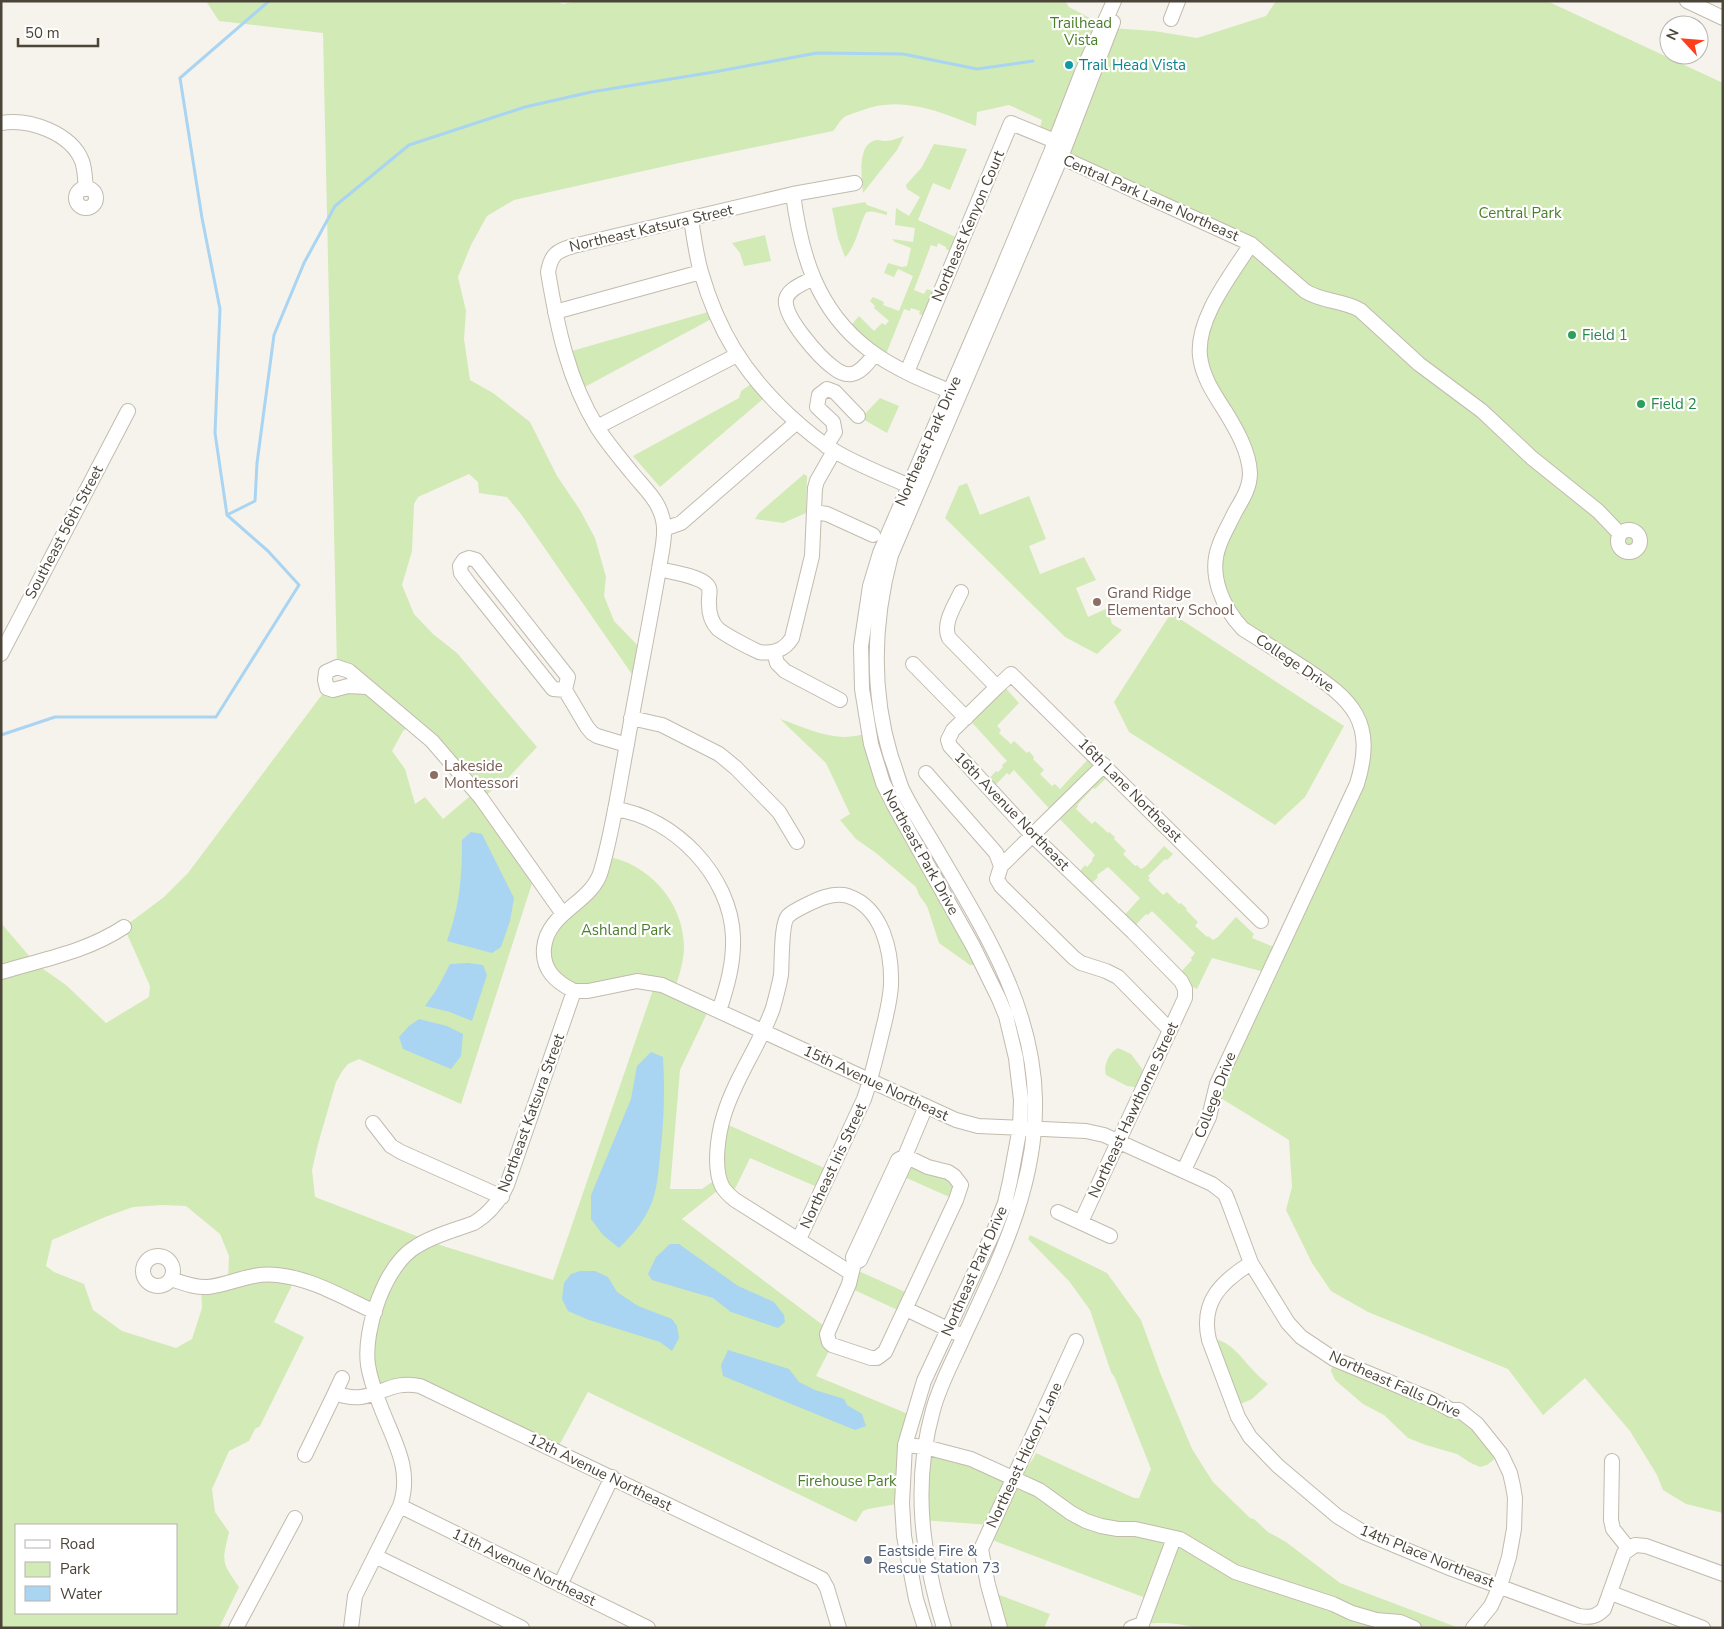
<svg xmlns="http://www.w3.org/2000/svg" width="1724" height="1629" font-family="'Nunito Sans',sans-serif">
<rect width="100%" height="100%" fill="#f6f3ec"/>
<path fill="#d2eab5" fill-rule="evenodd" d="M206 1H555L563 4 576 1H1065L1069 7 1103 25 1055 141 1038 134 1042 120 1009 105 977 112 976 126C938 111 900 95 860 111 855 113 846 115 842 119 839 122 836 128 833 131L679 163 514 200 487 216 471 245 458 277 466 311 464 339 470 380 493 393 530 422 557 476 580 510 595 538 606 577 604 596 614 621 644 652 638 683 521 514 507 497 479 493 478 482 469 474 418 497 414 504 412 551 402 585 414 614 433 634 457 653 537 747 507 779 482 798 535 874 461 1104 359 1059 348 1064 343 1070 336 1082 318 1144 312 1170 315 1197 440 1245 553 1280 655 984 562 985 544 946 585 896 605 856C648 863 683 901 684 946 684 962 679 976 674 991L710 1007 680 1070 670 1189H702L719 1177 722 1122 831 1171 822 1189 750 1158 731 1197 722 1187 682 1219 828 1329 832 1345 816 1376 913 1416 902 1503 868 1509 863 1511 856 1522 588 1392 556 1451 420 1386 376 1394 371 1376 374 1312 295 1279 274 1322 304 1337 260 1426 255 1429 249 1441 229 1451 212 1489 215 1512 229 1532C222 1563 221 1561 239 1587L219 1628H1V923L36 964 66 985 106 1023 149 997 150 986 124 927 164 897 188 873 327 688 365 687 337 667 323 33 219 21ZM412 724 476 791 443 819 425 797 415 804 405 769 392 751 403 731ZM162 1205 186 1206 220 1234 229 1256 228 1281 201 1287 202 1308 192 1339 176 1348 122 1331 93 1310 84 1284 54 1272 46 1266 52 1240 105 1217 133 1207ZM16 1525H176V1613H16Z
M1276 1H1547L1723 83V1513L1686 1504 1663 1490 1657 1475 1630 1431 1585 1378 1543 1415 1508 1369 1368 1312 1331 1291 1312 1263 1286 1210 1292 1187 1289 1140 1214 1094 1268 973 1212 958 1197 989 1181 981 1177 976 1192 960 1191 958 1195 953 1152 911 1148 915 1146 914 1131 930 1120 920 1140 898 1108 867 1097 875 1098 877 1087 888 1075 877 1085 865 1087 867 1093 860 1092 859 1095 855 1045 804 1014 770 1009 775 1007 773 990 791 984 784 996 771 998 772 1003 767 1002 765 1007 761 967 717 1001 683 1019 703 997 726 1001 730 999 733 1011 744 1014 741 1027 753 1029 751 1034 757 1033 759 1044 770 1040 774 1052 786 1055 784 1060 789 1093 754 1112 773 1095 789 1093 788 1077 805 1078 806 1076 809 1092 824 1095 821 1108 833 1109 832 1115 837 1114 839 1126 851 1123 854 1135 866 1137 865 1141 869 1146 866 1164 846 1173 854 1167 860 1165 859 1148 876 1150 878 1148 880 1163 895 1167 892 1179 904 1181 903 1187 909 1186 910 1198 922 1195 926 1207 937 1208 936 1213 940 1218 937 1236 917 1254 934 1252 938 1279 949 1362 766 1356 713 1243 629 1216 575 1250 475 1220 403 1201 343 1251 244 1061 157 1111 28 1154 31 1197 38 1266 16Z
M904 136 897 150 863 193C862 179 856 143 877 140 878 140 884 141 885 141 892 141 898 138 904 136Z
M934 144 967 149 950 190 933 183 918 220 962 240 957 254 946 249V247L938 243 937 247 931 245 914 290 924 294 927 289 940 294 930 318 919 314 920 311 911 308 910 311 904 309 884 359 847 330 859 316 874 331 882 323 885 325 889 321 874 308 875 306 870 301 873 297 884 302 883 305 899 311 913 276 898 269 894 277 884 273 888 263 902 267 907 266 911 248 895 242 892 239 913 242 915 228 895 225 896 208 909 216 920 197 907 189 906 185 922 167Z
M865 202 867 205 887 212V215C882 214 872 210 867 212 862 214 856 249 845 257L838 238 832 208Z
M765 235 771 261 744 266 740 253 732 243Z
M708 312 717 316 579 390 565 353Z
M751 384 763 399 660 487 633 456 739 398 741 391Z
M880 398 899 406 887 433 861 418Z
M804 474 807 476 806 513 783 523 755 519 759 513Z
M967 483 980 515 1029 496 1046 539 1029 546 1040 574 1084 557 1096 580 1076 588 1088 617 1108 608 1112 624 1122 630 1097 654 1065 637 945 518 959 486Z
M1171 613 1344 726 1305 797 1275 825 1129 732 1114 702Z
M780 719C809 729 839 745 869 732L883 783 983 965H970L939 943 927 906 919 895 916 887 876 853 856 839 840 820 850 814 826 763Z
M1118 1048 1131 1054 1143 1070C1143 1077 1141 1083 1135 1087L1127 1086 1106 1075C1103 1066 1109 1052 1118 1048Z
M905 1163 954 1176 956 1200 900 1175Z
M1030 1235 1107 1273 1141 1320 1161 1375 1192 1449 1213 1482 1250 1518 1254 1519 1268 1532 1286 1542 1340 1583 1459 1628H1197C1179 1623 1161 1622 1142 1624L1151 1600 992 1540 991 1525 921 1520 925 1447 1018 1480C1023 1470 1031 1464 1036 1453L1134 1498H1139L1151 1469 1115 1378 1111 1372 1090 1310 1069 1281 1028 1239Z
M852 1268 912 1295 904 1313 848 1287Z
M1214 1339C1231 1342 1240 1356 1251 1368 1256 1374 1262 1379 1268 1384L1252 1399 1234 1407Z
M1334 1359 1451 1410 1501 1454 1487 1465 1480 1467 1469 1462 1457 1454 1426 1445 1408 1438 1384 1415 1363 1404 1335 1380 1331 1371Z
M997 1594 1050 1614 1044 1628H1007Z"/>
<path fill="#a9d4f2" d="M471 832 482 834 514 898 510 921 501 947 492 953 447 941C460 905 462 878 462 840Z
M468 963 483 965 487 975 472 1021 450 1012 425 1006 437 989 450 964Z
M419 1019 447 1026 463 1034 461 1056 451 1069 403 1049 399 1037 409 1026Z
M651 1052 663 1057C665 1090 664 1123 660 1156 658 1174 657 1193 649 1209 642 1224 631 1236 619 1248L603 1235 591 1219V1195L631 1099 637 1066Z
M670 1244H679L738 1286 774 1302 784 1315 785 1322 778 1328 731 1312 713 1298 652 1280 648 1274 656 1257Z
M580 1271H595L608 1277 617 1292 638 1306 672 1319 677 1326 679 1338 672 1351 660 1342 589 1320 568 1311 562 1299 564 1283 571 1274Z
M728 1350 789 1369 799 1382 815 1390 844 1399 847 1405 862 1414 866 1426 855 1430 723 1376 721 1365Z"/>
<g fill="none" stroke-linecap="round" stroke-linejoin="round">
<path stroke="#a9d4f2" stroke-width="3" d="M227 515 255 501 257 463 274 335 304 263 335 206 409 145 525 107 591 92 714 72 817 53 903 54 977 69 1033 61
M1 735 55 717H216L299 585 268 551 227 515 215 433 220 309 202 218 180 78 269 1"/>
<defs>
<path id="minor" d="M1687 1 1723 18
M1171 19 1178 1
M1 123C29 118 71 133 82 161 85 169 85 180 86 189
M1054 154 1251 244 1305 291C1322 302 1343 300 1360 310L1419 364 1482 411 1532 458 1598 511 1620 534
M76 198a10 10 0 1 1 20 0a10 10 0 1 1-20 0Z
M793 194C801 255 817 310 868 349 894 369 927 382 957 394
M691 219C694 237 696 255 701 272 718 331 744 373 789 415 803 428 817 440 833 450 857 465 890 477 916 489
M813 278C803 284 789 288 786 299 783 317 820 358 834 368 839 372 846 375 852 374 862 372 869 361 875 354
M555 312 701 272
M907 372 1011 123 1055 141
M597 427 737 355
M826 446 835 432 833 422 817 407 819 395 827 389 835 392 858 416
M814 512 827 514 873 535
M664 529 681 523 797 422
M1618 541a11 11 0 1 1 22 0a11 11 0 1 1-22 0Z
M659 569C671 572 700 576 707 585 712 590 708 597 709 604 709 612 711 622 718 629 727 636 748 647 759 652 772 654 785 650 792 638L812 556 815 488 817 481 834 451
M961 592C955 605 942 624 949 638L997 687 953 730 948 740 950 746 1032 835 1133 932 1181 981 1185 989V998L1081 1222
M774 652 777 663 785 671 840 700
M1 654 128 411
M913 664 966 718
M366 687 348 686 333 690 327 688 325 680 326 672 337 667 349 671 432 741 481 798 563 914
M997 687 1011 674 1261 921
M565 690 553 689 470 585 461 573 460 566 464 560 469 558 476 560 568 677 565 690 587 727 592 733 597 736 627 745
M631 718 662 725 719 754 736 768 779 812 797 842
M1104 765 1001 866 997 879 1001 886 1074 958 1081 963 1106 971 1118 977 1170 1030
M926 773 996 853 1001 866
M615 809C674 817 731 876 733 937 734 963 727 987 719 1011
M1 972C44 959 86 952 124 927
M574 991H588L637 981 662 985 956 1120 978 1126 1086 1131 1104 1135 1212 1184 1225 1194 1228 1201 1251 1263 1288 1323 1301 1337 1334 1359 1435 1401 1451 1410H1459L1477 1424 1501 1454 1510 1473 1513 1486 1515 1498 1514 1529 1509 1557 1500 1586 1491 1606 1473 1628
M373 1123 391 1146 401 1152 502 1197
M1184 1170 1209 1117 1217 1084 1357 784C1376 722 1353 700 1304 668 1284 655 1264 642 1243 629 1223 608 1208 575 1219 546 1223 534 1230 523 1235 512 1242 500 1250 488 1250 473 1249 451 1236 429 1225 411 1214 394 1202 376 1200 356 1196 318 1232 274 1251 244
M1058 1212 1110 1236
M799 1239 864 1099C871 1079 876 1058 881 1037 885 1020 890 1003 891 985 892 952 883 908 848 896 841 894 832 895 825 897 818 899 794 910 788 916 781 923 782 963 781 975 779 986 776 997 773 1008 760 1045 735 1078 724 1115 718 1134 713 1168 722 1186 725 1192 730 1196 735 1200L851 1273
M143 1271a15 15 0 1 1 30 0a15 15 0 1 1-30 0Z
M854 1263 860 1260 905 1163V1156L928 1167 948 1172 954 1176 961 1185 956 1200 885 1352 877 1358H871L832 1345 829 1342 827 1334 849 1284 854 1263 853 1257 898 1160 905 1156 926 1106
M1251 1263C1221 1282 1200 1302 1209 1340L1238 1417 1250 1437 1278 1466 1337 1516 1363 1532 1452 1569 1579 1616C1590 1618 1596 1617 1604 1609L1624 1553 1635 1545 1646 1546 1723 1574
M171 1279C183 1283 196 1288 208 1287 233 1284 250 1272 277 1275 311 1278 344 1298 375 1312
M906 1309 956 1333
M335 1393 342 1378
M905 1445 925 1447 971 1459 1039 1490 1071 1513 1086 1521 1101 1526 1118 1529H1135L1180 1539 1235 1572 1333 1604 1352 1613 1376 1620 1400 1622 1414 1628
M305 1455 335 1393C373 1408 385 1378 420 1386L812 1574 822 1579 827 1588 839 1628
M1612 1461 1611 1520 1613 1529 1629 1549
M400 1506 648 1628
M375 1556 522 1628
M560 1585 612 1477
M1611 1593 1703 1628
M236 1628 295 1518
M351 1628 355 1596 400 1506C413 1469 393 1440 380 1405 375 1392 370 1378 368 1365 363 1330 385 1264 417 1246 434 1235 455 1230 474 1223 489 1214 499 1202 507 1185L574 991C556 982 542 970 544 948 547 912 592 903 601 871 613 830 619 786 627 744 637 686 649 627 659 569 661 555 665 540 664 527 662 503 646 490 632 473 620 458 607 443 597 427 568 380 557 326 548 272 551 254 557 251 573 246L793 194 855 183
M925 1628 916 1599 904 1536 902 1503 905 1445 924 1381 993 1233 1005 1203 1010 1181 1020 1127 1021 1100 1016 1058 1006 1016 999 999 973 946 894 805 883 783 871 744 862 689 861 646 870 586 880 553 991 296 1051 152 1082 72 1114 1
M944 1628C922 1554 912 1485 933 1410 940 1384 953 1361 964 1336 999 1260 1037 1186 1035 1099 1033 1003 980 924 933 843 923 826 911 808 902 789 898 779 895 767 891 757 871 690 873 622 891 555L1061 157 1113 22
M1000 1628 988 1585 981 1549 1076 1341
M1131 1628 1142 1624 1174 1538"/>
</defs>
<use href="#minor" stroke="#c2bbae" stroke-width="16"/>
<use href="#minor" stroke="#fff" stroke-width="14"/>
</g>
<circle fill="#0f9aa8" stroke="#fff" stroke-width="2" cx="1069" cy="65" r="5"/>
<g fill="#2e9e5b" stroke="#fff" stroke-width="2">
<circle cx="1572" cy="335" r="5"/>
<circle cx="1641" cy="404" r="5"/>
</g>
<g fill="#8d6e63" stroke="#fff" stroke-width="2">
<circle cx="1097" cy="602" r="5"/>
<circle cx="434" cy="775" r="5"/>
</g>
<circle fill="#5c6f8a" stroke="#fff" stroke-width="2" cx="868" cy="1560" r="5"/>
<g text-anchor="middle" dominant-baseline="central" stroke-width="4.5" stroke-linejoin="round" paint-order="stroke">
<g font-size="15" fill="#4a7f2a" stroke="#fff">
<text x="1081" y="23">Trailhead<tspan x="1081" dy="17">Vista</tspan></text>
<text x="1520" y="213">Central Park</text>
<text x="626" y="930">Ashland Park</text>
<text x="847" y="1481">Firehouse Park</text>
</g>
<g font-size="15" fill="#0d838f" stroke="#fff" text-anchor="start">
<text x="1079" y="65">Trail Head Vista</text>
</g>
<g font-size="15" fill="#4b4439" stroke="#fff">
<text transform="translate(1151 198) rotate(24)">Central Park Lane Northeast</text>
<text transform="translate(968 226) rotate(-67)">Northeast Kenyon Court</text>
<text transform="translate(651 228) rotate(-13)">Northeast Katsura Street</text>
<text transform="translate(928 441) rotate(-66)">Northeast Park Drive</text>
<text transform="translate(64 532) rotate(-62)">Southeast 56th Street</text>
<text transform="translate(1295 663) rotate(34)">College Drive</text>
<text transform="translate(1130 790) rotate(45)">16th Lane Northeast</text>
<text transform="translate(1012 811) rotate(46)">16th Avenue Northeast</text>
<text transform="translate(921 852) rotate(61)">Northeast Park Drive</text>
<text transform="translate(876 1083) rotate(25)">15th Avenue Northeast</text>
<text transform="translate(1215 1095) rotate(-69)">College Drive</text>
<text transform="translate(1133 1110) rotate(-65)">Northeast Hawthorne Street</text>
<text transform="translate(531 1113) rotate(-70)">Northeast Katsura Street</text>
<text transform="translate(833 1166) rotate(-65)">Northeast Iris Street</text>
<text transform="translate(974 1271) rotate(-66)">Northeast Park Drive</text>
<text transform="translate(1395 1384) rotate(24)">Northeast Falls Drive</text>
<text transform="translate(1024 1455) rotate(-65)">Northeast Hickory Lane</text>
<text transform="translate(600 1472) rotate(26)">12th Avenue Northeast</text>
<text transform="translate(1427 1556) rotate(22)">14th Place Northeast</text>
<text transform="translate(524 1567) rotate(26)">11th Avenue Northeast</text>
</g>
<g font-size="15" fill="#27864d" stroke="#fff" text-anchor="start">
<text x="1582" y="335">Field 1</text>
<text x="1651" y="404">Field 2</text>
</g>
<g font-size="15" fill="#785e54" stroke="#fff" text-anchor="start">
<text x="1107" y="593">Grand Ridge<tspan x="1107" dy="17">Elementary School</tspan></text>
<text x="444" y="766">Lakeside<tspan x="444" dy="17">Montessori</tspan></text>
</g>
<g font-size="15" fill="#4e5e75" stroke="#fff" text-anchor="start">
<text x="878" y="1551">Eastside Fire &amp;<tspan x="878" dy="17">Rescue Station 73</tspan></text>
</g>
</g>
<rect width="1724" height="1629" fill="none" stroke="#4b4439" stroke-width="5"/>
<rect x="15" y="1524" width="162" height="90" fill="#ffffff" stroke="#b7b4b0"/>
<rect x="25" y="1540" width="25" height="8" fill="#ffffff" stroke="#b7b4b0"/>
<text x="60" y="1549" font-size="15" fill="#4b4439">Road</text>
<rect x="25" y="1562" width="25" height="15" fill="#d2eab5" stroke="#b7b4b0"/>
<text x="60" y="1574" font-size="15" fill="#4b4439">Park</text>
<rect x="25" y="1586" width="25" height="15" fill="#a9d4f2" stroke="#b7b4b0"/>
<text x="60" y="1599" font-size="15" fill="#4b4439">Water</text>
<g transform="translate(1684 40) rotate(296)"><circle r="24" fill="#ffffff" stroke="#b7b4b0"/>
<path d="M0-4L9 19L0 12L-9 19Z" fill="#fc3f1d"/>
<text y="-8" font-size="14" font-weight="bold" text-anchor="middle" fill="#4b4439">N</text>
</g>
<path d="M18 38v8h80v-8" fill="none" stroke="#4b4439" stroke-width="2.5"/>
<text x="25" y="38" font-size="15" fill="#4b4439" stroke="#ffffff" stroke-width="4" paint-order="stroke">50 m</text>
</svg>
